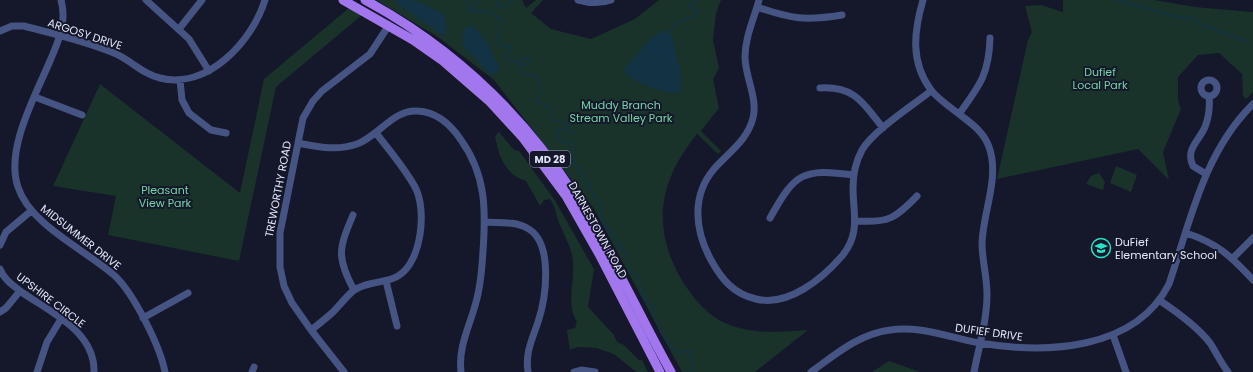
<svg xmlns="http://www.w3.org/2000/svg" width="1253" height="372" font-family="Poppins,sans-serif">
<rect width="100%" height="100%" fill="#15172a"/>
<path fill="#19332b" d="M376 0H522L526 8 536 0H543L531 13 551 29 591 39 635 19 659 0H721L716 13 713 40 719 68 713 79 719 108 701 131 721 151 718 154 697 134C660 180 651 224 680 277 690 294 704 312 721 321 748 335 779 332 808 330L755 372H682L594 209 494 80 438 37Z
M1063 0H1154L1195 7 1253 12V92L1246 99 1243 96 1242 74 1219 53 1198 55 1178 77V101L1181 109 1163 152 1169 180 1138 149 997 179 1028 40 1032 32 1025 6 1041 5 1063 12Z
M349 8 362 15 276 87 239 261 108 235 116 196 53 186 100 84 240 193 264 79Z
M499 132 514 150 519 151 554 199 594 269 588 307 614 335 617 342 624 345 639 360H642L648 372H636L614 354 596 348 577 347 570 350 567 330 575 328 577 322C567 305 573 289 573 271 574 249 567 243 560 225 556 216 556 207 550 199L544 200 540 206 526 181C506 176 498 155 495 136Z
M1116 166 1137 175 1131 192 1110 183Z
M1099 173 1105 182 1103 190 1086 184 1091 176Z
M889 361 920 372H872Z"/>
<path fill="#133345" d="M392 0H414L445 15 446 35H442Z
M468 25C484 30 490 51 498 64L500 69 492 76 463 46V31Z
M664 30 672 36 682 79 681 91C672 98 626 80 624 70L651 38Z"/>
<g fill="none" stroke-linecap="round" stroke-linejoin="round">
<path stroke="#133345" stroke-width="1.5" d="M467 0 468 7 472 12C482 11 492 9 497 19L501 17 503 20C499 31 495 33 501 46H512L505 58 518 63 520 59 528 58 529 63 527 66 522 63 519 66 523 75H531L538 78 541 92 536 102 549 106 554 120C564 123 570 123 573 133L570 134 563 129H559L557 134 560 141 565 143 568 141 573 144 572 159 583 177 590 184 591 190 601 207 602 220 627 256 629 270 636 275 646 301 655 310C655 327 665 343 678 353L689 350 693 363 691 372
M496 0 498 6 503 8 513 0
M1117 0 1185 19 1192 17 1199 23 1250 43
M477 11 474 8 478 0
M669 32 676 23 696 16 698 11 688 6 697 0"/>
<path stroke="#465483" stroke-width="7" d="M61 0C67 22 59 40 50 61 35 96 5 150 18 187 30 225 86 250 115 276 134 294 160 346 165 372
M146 0 189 39 209 71
M578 0C589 3 600 4 611 0
M759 0C754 19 745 37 745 57 745 77 758 98 753 118 747 141 729 152 714 169 691 196 695 231 711 260 722 280 734 294 756 299 788 307 822 279 842 256 861 233 853 213 853 188 853 175 856 161 862 150 873 131 913 105 931 91
M923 0C914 31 910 62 931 90 938 99 950 107 959 114 971 123 984 132 989 147 1000 177 983 212 982 243 982 260 987 277 987 294 987 321 979 346 974 372
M757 7C792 19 805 21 842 15
M179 29 202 0
M0 31 12 26H24C54 34 86 41 114 53 131 60 142 74 160 78 207 90 252 42 265 0
M180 80 182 100 189 113 211 130 226 133
M1201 88a8 8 0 1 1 16 0a8 8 0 1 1-16 0Z
M820 88C855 86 863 103 883 128
M35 97 82 115
M959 114C980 85 989 74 990 38
M298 143C318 147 337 151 357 144 379 136 393 109 418 111 437 112 451 125 461 140 486 175 486 210 483 251 482 268 481 285 476 302 470 326 458 346 461 372
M1206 174 1193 166C1185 149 1199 141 1205 127 1209 117 1210 107 1209 96
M353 215C339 248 336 257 354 290
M770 218C795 173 802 168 854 175
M856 221C888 223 895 219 917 196
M485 222C498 223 515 221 527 228 554 242 546 298 538 322 532 340 525 353 528 372
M1186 233C1217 243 1231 256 1253 280
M0 245 6 232 31 211
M1233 258 1253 238
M0 269C4 280 14 286 23 293 52 313 95 332 94 372
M386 281 397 326
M1159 300C1177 312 1197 326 1210 343 1216 352 1221 363 1228 372
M0 312 6 308 20 291
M143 318 188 293
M311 330C318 325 325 319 332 313 339 306 345 298 353 291 366 281 384 284 398 276 422 262 427 209 415 187 404 167 389 150 376 133
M1113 335 1126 372
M37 372 47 342 61 319
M252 372 254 367
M344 372 311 330 292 303 284 286 280 267V233L303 118 313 101 322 91 370 54 389 25
M574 372 581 370 595 372
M811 372C836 354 859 334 890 330 919 325 951 338 980 343 1045 354 1135 351 1169 284 1190 222 1204 152 1253 104"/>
<path stroke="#a277ee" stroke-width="9" d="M343 0 413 40 443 61 489 101 523 138 566 196 599 254 660 372
M365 0C450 46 521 112 574 194 610 250 638 313 671 372"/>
</g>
<defs>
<symbol id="school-ring" viewBox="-11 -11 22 22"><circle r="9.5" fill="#15172a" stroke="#26e3c4" stroke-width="1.5"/><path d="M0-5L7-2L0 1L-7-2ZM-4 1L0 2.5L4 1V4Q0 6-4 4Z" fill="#26e3c4"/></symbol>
</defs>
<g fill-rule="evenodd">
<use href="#school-ring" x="1090" y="237" width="22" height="22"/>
</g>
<g text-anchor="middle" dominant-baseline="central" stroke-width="4" stroke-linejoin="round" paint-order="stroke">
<rect fill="#15172a" stroke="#a4a8bc" stroke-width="1" x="530" y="151" width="40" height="16" rx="3"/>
<g font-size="10" font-weight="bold" fill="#e2e6fb">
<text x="550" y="159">MD 28</text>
</g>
<g font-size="11" fill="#e2e6fb" stroke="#15172a">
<text transform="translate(85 34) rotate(18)">ARGOSY DRIVE</text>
<text transform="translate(278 189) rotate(-79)">TREWORTHY ROAD</text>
<text transform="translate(598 230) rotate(61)">DARNESTOWN ROAD</text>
<text transform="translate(81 237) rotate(38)">MIDSUMMER DRIVE</text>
<text transform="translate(51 300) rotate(37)">UPSHIRE CIRCLE</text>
<text transform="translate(989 332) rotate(8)">DUFIEF DRIVE</text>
</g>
<g font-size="11" fill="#75d4a3" stroke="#15172a">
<text x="1100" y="72">Dufief<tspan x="1100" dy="13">Local Park</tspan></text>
<text x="621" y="105">Muddy Branch<tspan x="621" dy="13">Stream Valley Park</tspan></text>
<text x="165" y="190">Pleasant<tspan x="165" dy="13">View Park</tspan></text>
</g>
<g font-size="11" fill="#e2e6fb" stroke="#15172a" text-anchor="start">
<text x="1115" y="242">DuFief<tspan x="1115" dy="13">Elementary School</tspan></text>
</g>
</g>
</svg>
